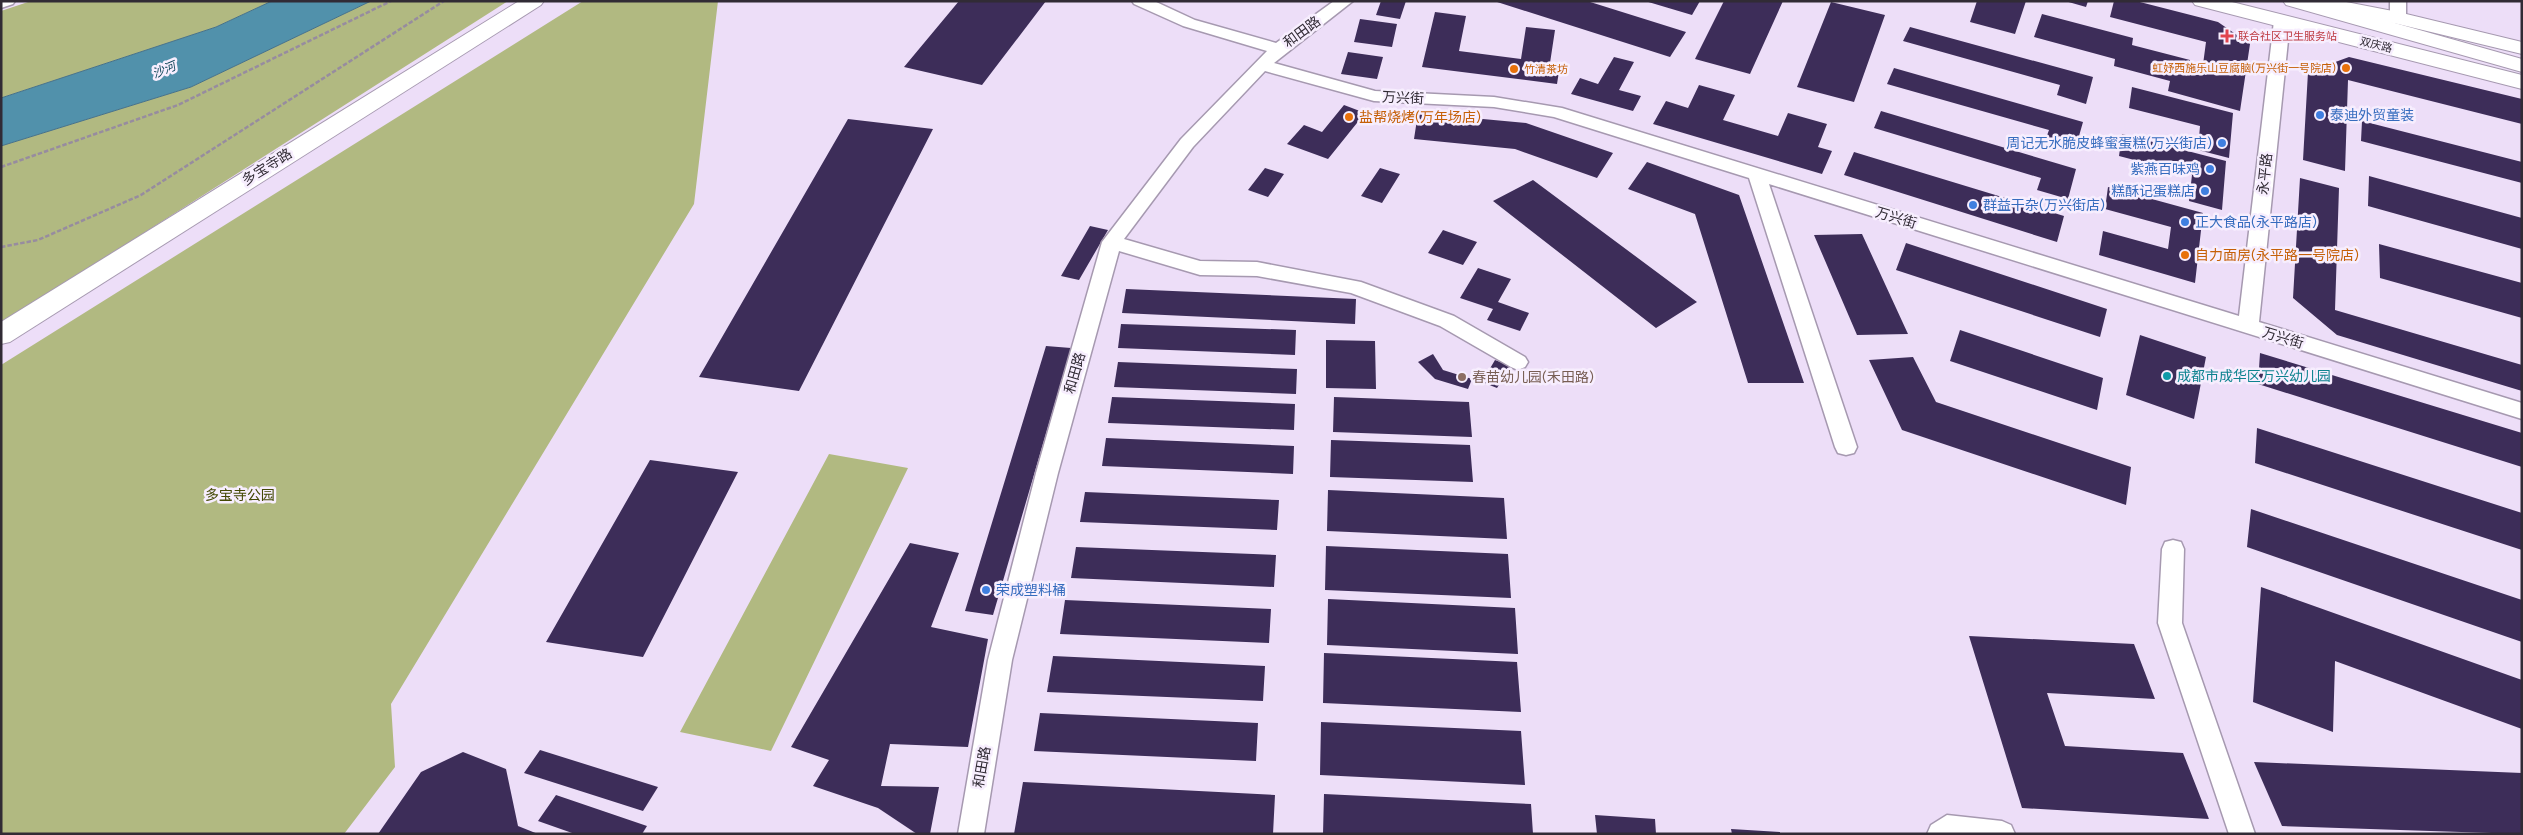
<svg xmlns="http://www.w3.org/2000/svg" width="2523" height="835" font-family="Figtree,'Noto Sans SC',sans-serif">
<rect width="100%" height="100%" fill="#eddef8"/>
<path fill="#b1b981" d="M31 1H272L216 27 1 98V11Z
M371 1H508L1 324V146L191 87Z
M583 1H718L694 204 391 704 395 767 344 834H1V365Z
M829 454 908 468 771 751 680 732Z"/>
<path fill="#5191ab" stroke="#477288" d="M272 1H371L191 87 1 146V98L216 27Z"/>
<path fill="#3d2d59" d="M959 1H1046L982 85 904 67Z
M1381 1H1406L1400 19 1376 15Z
M1494 1H1587L1686 32 1670 57Z
M1645 1H1700L1692 15Z
M1724 1H1783L1750 74 1695 59Z
M1977 1H2026L2015 34 1970 22Z
M2065 1H2088L2086 7Z
M2114 1H2136L2218 22 2250 44 2240 111 2168 91 2170 81 2114 66 2115 59 2034 37 2042 14 2133 38 2132 45 2190 60 2189 68 2202 72 2206 42 2110 17Z
M1831 2 1885 15 1854 102 1797 87Z
M1435 12 1466 16 1459 51 1521 59 1526 27 1555 30 1550 63 1560 65 1557 84 1422 67Z
M1360 19 1397 24 1392 47 1354 42Z
M1910 27 2093 77 2086 104 2057 95 2060 85 1903 41Z
M1348 52 1383 57 1377 79 1341 74Z
M1614 57 1634 62 1619 90 1641 96 1633 111 1571 94 1580 78 1598 84Z
M2349 57 2522 99V124L2348 80 2345 171 2303 160 2308 72Z
M1894 68 2083 122 2075 150 2045 141 2049 130 1887 84Z
M1699 85 1735 95 1723 120 1778 136 1788 113 1827 124 1818 147 1832 151 1822 174 1653 124 1666 101 1688 108Z
M2132 87 2233 113 2229 158 2198 150 2200 126 2129 108Z
M1344 105 1365 113 1328 159 1287 144 1304 125 1322 132Z
M1881 111 2076 169 2068 199 2037 190 2041 178 1874 128Z
M1418 113 1526 123 1613 153 1597 178 1515 149 1414 139Z
M848 119 933 129 799 391 699 377Z
M2362 121 2522 162V183L2361 141Z
M2122 134 2226 161 2222 210 2189 201 2192 175 2119 156Z
M1854 152 2064 216 2057 242 1844 175Z
M1647 162 1739 195 1804 383H1748L1695 214 1628 189Z
M1265 168 1284 174 1268 197 1248 190Z
M1380 168 1400 174 1382 203 1361 196Z
M2369 176 2522 218V249L2368 206Z
M2300 178 2339 188 2335 310 2522 365V391L2337 335 2293 298Z
M1533 180 1697 302 1656 328 1493 201Z
M2108 187 2203 213 2195 283 2099 255 2103 231 2168 249 2171 227 2105 209Z
M1090 226 1108 230 1079 280 1061 276Z
M1443 230 1477 242 1463 265 1428 253Z
M1862 234 1908 334 1857 335 1814 235Z
M1906 243 2107 309 2100 337 1896 270Z
M2379 244 2522 283V318L2380 278Z
M1478 268 1511 279 1498 302 1529 313 1520 331 1487 320 1493 309 1460 298Z
M1126 289 1356 299 1355 324 1122 313Z
M1121 324 1296 330 1295 355 1118 348Z
M1960 330 2103 378 2097 410 1950 361Z
M2140 335 2206 357 2194 419 2126 395Z
M1326 340 1375 341 1376 389 1326 388Z
M1046 346 1071 348 993 615 965 611Z
M2260 353 2522 433V467L2258 384Z
M1433 354 1443 370 1472 379 1468 389 1435 379 1418 362Z
M1913 357 1936 402 2131 467 2126 505 1902 430 1869 360Z
M1495 360 1511 366 1497 388 1482 382Z
M1118 362 1297 369 1296 394 1114 387Z
M1112 397 1295 404 1294 430 1108 423Z
M1334 397 1469 402 1472 437 1333 432Z
M2257 428 2522 513V550L2255 463Z
M1106 438 1294 446 1293 474 1102 466Z
M1331 440 1470 445 1473 482 1330 477Z
M650 460 738 472 643 657 546 642Z
M1328 490 1504 498 1507 539 1327 531Z
M1085 492 1279 500 1277 530 1080 522Z
M2251 509 2522 600V642L2247 547Z
M910 543 959 553 931 627 988 639 968 747 890 744 881 786 939 787 930 834H917L878 808 813 786 829 760 791 747Z
M1326 546 1508 554 1511 598 1325 590Z
M1076 547 1276 555 1274 587 1071 578Z
M2261 587 2522 680V729L2335 661 2333 732 2253 702Z
M1328 599 1515 608 1518 654 1327 645Z
M1065 600 1271 609 1269 643 1060 634Z
M1969 636 2134 644 2155 699 2047 693 2065 746 2183 753 2209 819 2022 808Z
M1324 653 1517 662 1521 712 1323 703Z
M1053 656 1265 666 1263 701 1047 692Z
M1040 713 1258 723 1256 761 1034 751Z
M1321 722 1521 731 1525 785 1320 775Z
M540 750 658 787 643 811 524 773Z
M463 752 506 769 518 826 538 834H378L421 772Z
M2254 762 2522 773V834L2282 826Z
M1023 782 1275 795 1273 834H1014Z
M1324 794 1531 804 1533 834H1323Z
M556 795 647 826 642 834H575L538 821Z
M1595 815 1655 819 1656 834H1597Z
M1731 829 1780 832V834H1732Z"/>
<g fill="none" stroke-linecap="round" stroke-linejoin="round">
<defs>
<path id="minor" d="M1 1H15L13 4 1 8Z
M1132 1H1154L1195 20 1276 43 1334 1H1353L1274 63 1375 91 1494 97 1562 108 2239 316 2274 21 2282 16 2288 18 2290 21 2259 322 2522 403V419L1769 184 1857 447 1854 453 1846 455 1838 453 1835 447 1749 178 1554 117 1494 107 1374 101 1265 71 1193 147 1124 239 1200 261 1257 262 1361 282 1454 316 1525 357 1528 362 1525 367 1518 370 1511 367 1440 326 1351 293 1257 276 1200 275 1119 251 1058 473 1012 660 984 834H958L988 660 1036 473 1102 242 1181 139 1267 51 1183 26 1134 4Z
M2390 1H2406V18L2404 21 2398 23 2390 18Z
M2173 540 2181 542 2184 549 2182 623 2255 834H2229L2158 623 2162 549 2165 542Z
M1947 815 2002 821 2011 825 2015 834H1927L1931 825Z"/>
<path id="tertiary" d="M519 1H544L541 5 10 342 1 344V322Z"/>
<path id="primary" d="M2192 1H2228L2522 75V89L2195 5Z
M2296 1H2341L2398 12 2522 42V54L2398 24 2306 7 2299 5Z"/>
<path id="trunk" d="M2283 1H2317L2522 59V72L2286 5Z"/>
</defs>
<use href="#minor" stroke="#a699b0" stroke-width="3"/>
<use href="#tertiary" stroke="#a699b0" stroke-width="2"/>
<use href="#primary" stroke="#a699b0" stroke-width="2"/>
<use href="#trunk" stroke="#a699b0" stroke-width="2"/>
<path stroke="#978c9f" stroke-width="2.5" stroke-dasharray="4.5 2" stroke-linecap="butt" d="M1 167 178 105 391 1
M1 247 38 240 141 195 444 1"/>
<use href="#minor" fill="#fff" fill-rule="evenodd"/>
<use href="#tertiary" fill="#fff" fill-rule="evenodd"/>
<use href="#primary" fill="#fff" fill-rule="evenodd"/>
<use href="#trunk" fill="#fff" fill-rule="evenodd"/>
</g>
<path fill="#e0444e" stroke="#f7eefe" stroke-width="2" d="M2224.5 28.5h5v5h5v5h-5v5h-5v-5h-5v-5h5z"/>
<g fill="#e8710a" stroke="#f7eefe" stroke-width="2">
<circle cx="2346" cy="68" r="5"/>
<circle cx="1514" cy="69" r="5"/>
<circle cx="1349" cy="117" r="5"/>
<circle cx="2185" cy="255" r="5"/>
</g>
<g fill="#3f7fe0" stroke="#f7eefe" stroke-width="2">
<circle cx="2320" cy="115" r="5"/>
<circle cx="2222" cy="143" r="5"/>
<circle cx="2210" cy="169" r="5"/>
<circle cx="2205" cy="191" r="5"/>
<circle cx="1973" cy="205" r="5"/>
<circle cx="2185" cy="222" r="5"/>
<circle cx="986" cy="590" r="5"/>
</g>
<circle fill="#0f9aa8" stroke="#f7eefe" stroke-width="2" cx="2167" cy="376" r="5"/>
<circle fill="#8d6e63" stroke="#f7eefe" stroke-width="2" cx="1462" cy="377" r="5"/>
<g text-anchor="middle" dominant-baseline="central" stroke-width="5" stroke-linejoin="round" paint-order="stroke">
<g font-size="11" fill="#be3a42" stroke="#f7eefe" text-anchor="start">
<text x="2238" y="36">联合社区卫生服务站</text>
</g>
<g font-size="11" fill="#312b35" stroke="#f7eefe">
<text transform="translate(2376 45) rotate(14)">双庆路</text>
</g>
<g font-size="11" fill="#c56008" stroke="#f7eefe" text-anchor="end">
<text x="2336" y="68">虹妤西施乐山豆腐脑(万兴街一号院店)</text>
<text x="1524" y="69" text-anchor="start">竹清茶坊</text>
</g>
<g font-size="12" font-style="italic" fill="#0b4457" stroke="#f7eefe">
<text transform="translate(164 70) rotate(-23)">沙河</text>
</g>
<g font-size="14" fill="#312b35" stroke="#f7eefe">
<text transform="translate(1302 32) rotate(-36)">和田路</text>
<text transform="translate(1403 98) rotate(3)">万兴街</text>
<text transform="translate(267 167) rotate(-32)">多宝寺路</text>
<text transform="translate(2265 174) rotate(-84)">永平路</text>
<text transform="translate(1896 218) rotate(17)">万兴街</text>
<text transform="translate(2283 338) rotate(17)">万兴街</text>
<text transform="translate(1075 373) rotate(-74)">和田路</text>
<text transform="translate(982 767) rotate(-80)">和田路</text>
</g>
<g font-size="14" fill="#366cbe" stroke="#f7eefe" text-anchor="start">
<text x="2330" y="115">泰迪外贸童装</text>
<text x="2212" y="143" text-anchor="end">周记无水脆皮蜂蜜蛋糕(万兴街店)</text>
<text x="2200" y="169" text-anchor="end">紫燕百味鸡</text>
<text x="2195" y="191" text-anchor="end">糕酥记蛋糕店</text>
<text x="1983" y="205">群益干杂(万兴街店)</text>
<text x="2195" y="222">正大食品(永平路店)</text>
<text x="996" y="590">荣成塑料桶</text>
</g>
<g font-size="14" fill="#c56008" stroke="#f7eefe" text-anchor="start">
<text x="1359" y="117">盐帮烧烤(万年场店)</text>
<text x="2195" y="255">自力面房(永平路一号院店)</text>
</g>
<g font-size="14" fill="#0d838f" stroke="#f7eefe" text-anchor="start">
<text x="2177" y="376">成都市成华区万兴幼儿园</text>
</g>
<g font-size="14" fill="#785e54" stroke="#f7eefe" text-anchor="start">
<text x="1472" y="377">春苗幼儿园(禾田路)</text>
</g>
<g font-size="14" fill="#444905" stroke="#f7eefe">
<text x="240" y="495">多宝寺公园</text>
</g>
</g>
<rect width="2523" height="835" fill="none" stroke="#312b35" stroke-width="5"/>
</svg>
